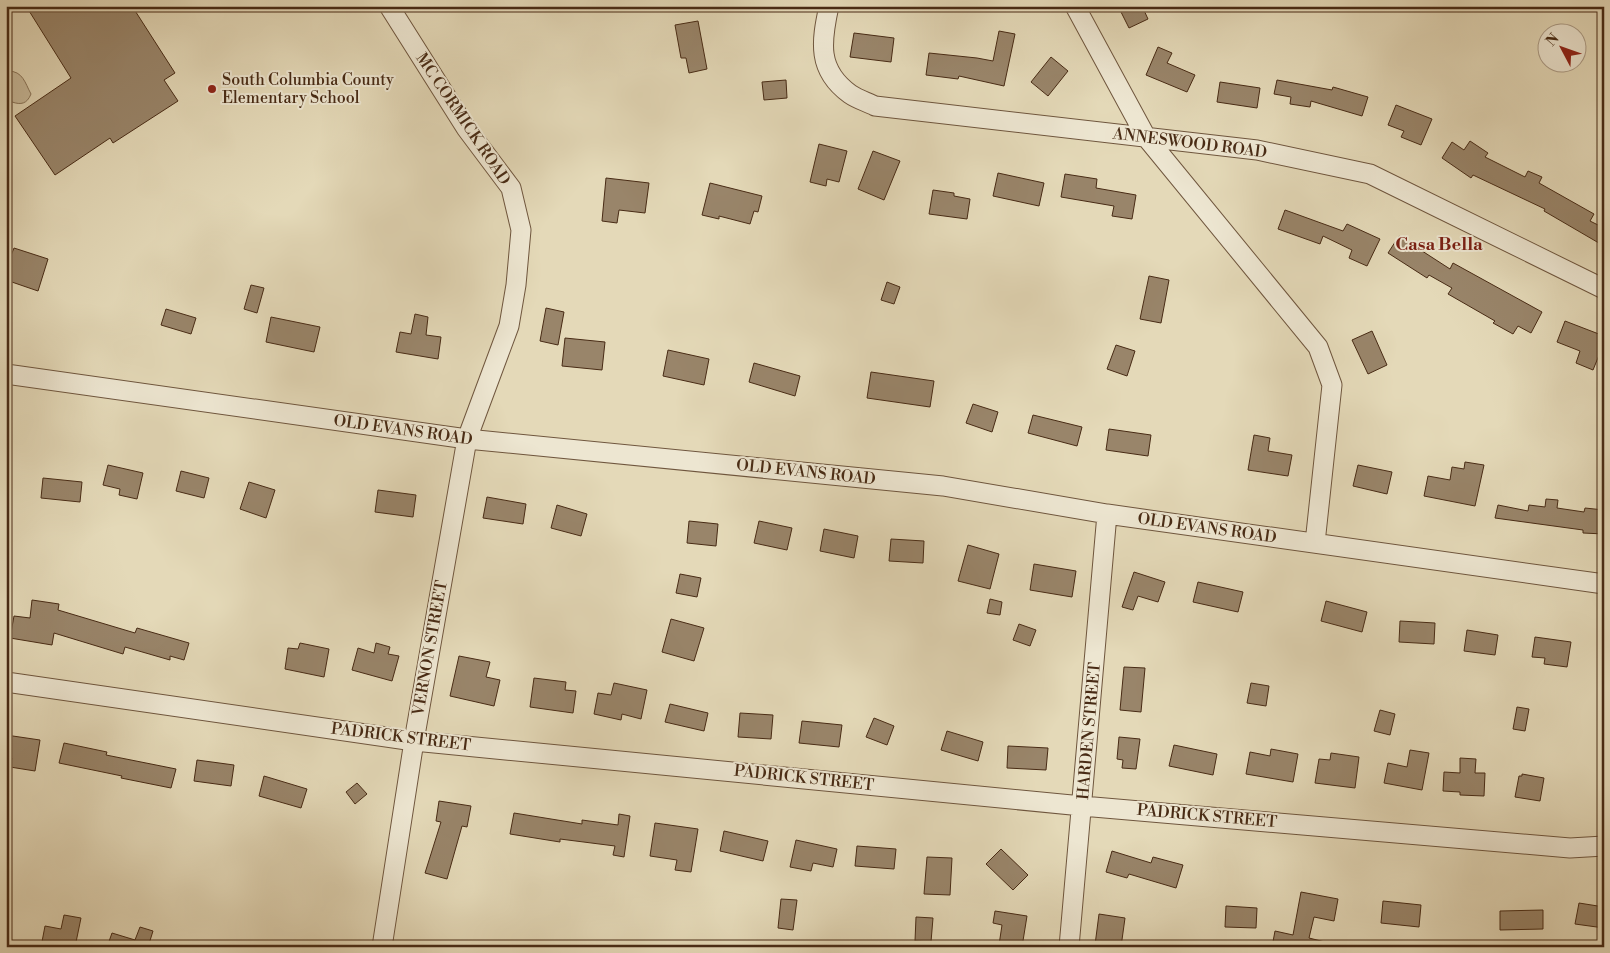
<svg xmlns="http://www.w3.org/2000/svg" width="1610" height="953" font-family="'Libre Bodoni',serif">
<rect width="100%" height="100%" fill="#e4d9b8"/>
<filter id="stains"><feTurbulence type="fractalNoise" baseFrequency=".004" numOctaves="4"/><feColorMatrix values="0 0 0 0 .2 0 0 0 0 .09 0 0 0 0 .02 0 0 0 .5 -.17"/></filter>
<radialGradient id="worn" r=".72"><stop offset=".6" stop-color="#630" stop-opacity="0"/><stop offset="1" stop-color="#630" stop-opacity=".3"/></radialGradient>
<path fill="#c9bb9c" stroke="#887358" d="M8 71C23 71 25 83 31 94 27 104 21 105 12 102L6 92V73Z"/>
<path fill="#99856a" stroke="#482b15" d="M26 6H132L175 73 164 80 178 101 113 143 110 138 55 175 15 116 71 78Z
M1118 6H1142L1148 19 1129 28Z
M698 21 707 69 689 73 686 58H681L675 25Z
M999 31 1015 34 1004 86 959 76 958 79 926 75 929 53 977 58 993 61Z
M854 33 894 38 891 62 850 57Z
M1158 47 1172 53 1167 63 1195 75 1187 92 1146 75Z
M1051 57 1068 71 1048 96 1031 82Z
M786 80 787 98 764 100 762 82Z
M1277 80 1332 90 1333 87 1368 97 1362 116 1311 101 1310 107 1290 104 1291 97 1274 94Z
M1220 82 1260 88 1257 108 1217 102Z
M1396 105 1432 119 1421 145 1401 137 1404 131 1388 125Z
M1470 141 1488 153 1485 157 1525 177 1528 171 1542 177 1539 183 1594 214 1590 221 1604 228V246L1544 211 1545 209 1473 175 1471 178 1442 158 1452 142 1464 150Z
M819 144 847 151 839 182 827 179 826 186 810 182Z
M873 151 900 161 884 200 858 189Z
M998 173 1044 183 1039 206 993 196Z
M1065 174 1097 179 1096 188 1136 195 1132 219 1112 216 1114 206 1061 197Z
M606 178 649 183 645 213 619 210 617 223 602 221Z
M710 183 762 196 758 212 754 211 750 224 719 216V219L702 215Z
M933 190 954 193V196L970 199 967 219 929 214Z
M1285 210 1343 231 1347 224 1380 239 1367 266 1349 258 1352 250 1323 236 1320 244 1278 229Z
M1399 236 1450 269 1453 263 1542 312 1531 333 1518 326 1513 334 1493 323 1495 321 1448 294 1452 288 1429 275 1427 278 1388 253Z
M14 248 48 259 38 291 6 280V257L10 258Z
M1149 276 1169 280 1161 323 1140 319Z
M887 282 900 287 894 304 881 300Z
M251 285 264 288 257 313 244 309Z
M546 308 564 312 558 345 540 341Z
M166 309 196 318 191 334 161 325Z
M415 314 428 317 426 335 441 337 438 359 396 352 400 332 411 334Z
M271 317 320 327 314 352 266 342Z
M1565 321 1604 336V343L1593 370 1576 363 1580 351 1557 342Z
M1372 331 1387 365 1368 374 1352 340Z
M565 338 605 342 602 370 562 366Z
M1116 345 1135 351 1127 376 1107 369Z
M668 350 709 359 704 385 663 376Z
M754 363 800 376 795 396 749 382Z
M871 372 934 381 930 407 867 398Z
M973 404 998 412 992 432 966 423Z
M1033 415 1082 427 1077 446 1028 433Z
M1109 429 1151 435 1148 456 1106 450Z
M1254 435 1270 438 1268 451 1292 455 1288 476 1248 470Z
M1465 462 1484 465 1475 506 1424 496 1428 476 1450 480 1452 467 1464 469Z
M108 465 143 473 137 499 119 495 120 489 103 485Z
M1358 465 1392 472 1387 494 1353 486Z
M181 471 209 478 204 498 176 491Z
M43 478 82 482 80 502 41 498Z
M249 482 275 490 266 518 240 509Z
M378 490 416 495 413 517 375 512Z
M487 497 526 504 523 524 483 518Z
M1546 499 1558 500 1557 508 1584 512 1585 508 1604 510V534L1583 533V530L1495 518 1498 505 1528 511 1529 505 1545 507Z
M557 505 587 514 581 536 551 528Z
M689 521 718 524 716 546 687 543Z
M759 521 792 528 787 550 754 543Z
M824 529 858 536 854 558 820 551Z
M891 539 924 541 923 563 889 561Z
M968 545 999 554 990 589 958 581Z
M1034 564 1076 571 1072 597 1030 590Z
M1134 572 1165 582 1158 602 1138 596 1133 610 1122 607Z
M680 574 701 578 697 597 676 593Z
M1198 582 1243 592 1238 612 1193 602Z
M990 599 1002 602 1000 615 987 613Z
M32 600 59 604 58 610 135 633 137 628 189 643 184 660 170 656V660L125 647 123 654 54 633 52 645 10 638 14 616 30 618Z
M1326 601 1367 612 1362 632 1321 621Z
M671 619 704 628 694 661 662 652Z
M1400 621 1435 623 1434 644 1399 642Z
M1019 624 1036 630 1030 646 1013 640Z
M1467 630 1498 635 1495 655 1464 651Z
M1535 637 1571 642 1567 667 1544 664 1545 658 1532 657Z
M300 643 329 649 324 677 285 669 288 648 298 649Z
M376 643 390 647 388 654 399 656 392 681 352 670 358 648 374 653Z
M459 656 490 662 486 677 500 680 494 706 450 696Z
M1124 667 1145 668 1141 712 1120 710Z
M534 678 566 682 565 690 576 691 573 713 530 707Z
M614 683 647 690 641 719 622 714 621 720 594 714 598 693 611 695Z
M1251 683 1269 686 1266 706 1247 703Z
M670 704 708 713 704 731 665 722Z
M1517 707 1529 709 1525 731 1513 729Z
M1380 710 1395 714 1390 735 1374 731Z
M740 713 773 715 771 739 738 737Z
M874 718 894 726 887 745 866 737Z
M802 721 842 725 839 747 799 743Z
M947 731 983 742 978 761 941 750Z
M6 735 40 740 35 771 10 767 12 758 6 757Z
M1119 737 1140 739 1136 769 1122 768 1123 760 1117 759Z
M64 743 107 752 106 755 176 769 171 788 121 778 122 776 59 763Z
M1174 745 1217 754 1213 775 1169 766Z
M1008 746 1048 748 1046 770 1007 768Z
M1271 749 1298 754 1293 782 1246 774 1250 752 1270 756Z
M1410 750 1429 753 1422 790 1384 783 1388 763 1407 767Z
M1331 753 1359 757 1355 788 1315 783 1319 759 1330 760Z
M1460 758 1476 759 1475 773H1485L1484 796 1460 795V792L1443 791 1444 772 1460 773Z
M197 760 234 765 231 786 194 781Z
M1522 774 1544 778 1540 801 1515 797 1519 776H1522Z
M264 776 307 789 301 808 259 796Z
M357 783 367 794 355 804 346 792Z
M439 801 471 806 467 827 462 826 447 879 425 873 441 822 436 821Z
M514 813 582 824V820L618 825 619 814 630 816 624 857 613 855 615 846 560 839V842L510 834Z
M655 823 698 829 691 872 675 870 677 860 650 856Z
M724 831 768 841 763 861 720 851Z
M796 840 837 849 833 867 813 863 811 871 790 867Z
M857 846 896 849 894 869 855 866Z
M1001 849 1028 875 1013 890 986 864Z
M1112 851 1151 863 1153 857 1183 865 1176 888 1129 874 1127 878 1106 872Z
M927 857 952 858 950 895 924 894Z
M1301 892 1338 899 1334 921 1314 917 1309 938 1325 942 1324 947H1272L1275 931 1293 935Z
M781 899 797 900 793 930 778 928Z
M1383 901 1421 905 1419 927 1381 923Z
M1579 903 1604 907V928L1575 924Z
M1226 906 1257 908 1256 928 1225 927Z
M1543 910V929L1500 930V911Z
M995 911 1027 916 1022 947 999 945 1002 925 993 923Z
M1099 914 1125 918 1121 947 1095 945Z
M64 915 81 918 75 947H41L45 926 61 929Z
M916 917 933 918 931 942 915 941Z
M140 927 153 931 148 947H107L112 933 135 940Z"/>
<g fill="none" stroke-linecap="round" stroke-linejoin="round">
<defs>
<path id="minor" d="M829 6C821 42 817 70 850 94 857 99 867 102 875 106L1257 150 1370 174 1604 289
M1075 6 1146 137 1318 347 1332 385 1315 543
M6 374 467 439 943 486 1107 514 1604 584
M6 682 414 741 1082 806 1570 848 1604 846
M382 947 414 741 467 439 509 326 516 285 521 230 511 188 466 128 389 6
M1069 947 1107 514"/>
</defs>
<use href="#minor" stroke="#6f563e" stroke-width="21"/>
<use href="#minor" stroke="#ede6d1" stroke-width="19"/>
</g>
<circle fill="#8f2418" stroke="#ede6d1" stroke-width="2" cx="212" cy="89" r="5"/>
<g text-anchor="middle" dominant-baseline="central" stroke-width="4" stroke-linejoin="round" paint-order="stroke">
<g font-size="16" fill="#482b15" stroke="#ede6d1" text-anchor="start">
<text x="222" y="80">South Columbia County<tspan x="222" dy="18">Elementary School</tspan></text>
</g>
<g font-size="16" fill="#482b15" stroke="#ede6d1">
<text transform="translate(463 119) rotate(56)">MC CORMICK ROAD</text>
<text transform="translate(1190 143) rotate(7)">ANNESWOOD ROAD</text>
<text transform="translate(403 430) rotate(8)">OLD EVANS ROAD</text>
<text transform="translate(806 472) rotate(6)">OLD EVANS ROAD</text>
<text transform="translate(1207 528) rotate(8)">OLD EVANS ROAD</text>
<text transform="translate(430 648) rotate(-80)">VERNON STREET</text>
<text transform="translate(1089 731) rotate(-85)">HARDEN STREET</text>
<text transform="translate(401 737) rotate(7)">PADRICK STREET</text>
<text transform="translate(804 778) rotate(6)">PADRICK STREET</text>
<text transform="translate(1207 816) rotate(5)">PADRICK STREET</text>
</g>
<g font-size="18" font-weight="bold" fill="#7a1f14" stroke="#ede6d1">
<text x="1439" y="244">Casa Bella</text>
</g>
</g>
<rect width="1610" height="953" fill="none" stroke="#e4d9b8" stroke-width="25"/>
<rect x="8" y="8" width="1595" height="938" fill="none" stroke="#482b15" stroke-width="2.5"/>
<rect x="12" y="12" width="1585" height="928" fill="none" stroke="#482b15"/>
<g transform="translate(1562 48) rotate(311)"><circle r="24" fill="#ede6d1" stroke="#ab9b86"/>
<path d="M0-4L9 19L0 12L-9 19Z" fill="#8f2418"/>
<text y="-8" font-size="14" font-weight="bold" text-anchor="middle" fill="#482b15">N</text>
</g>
<rect width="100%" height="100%" filter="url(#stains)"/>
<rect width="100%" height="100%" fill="url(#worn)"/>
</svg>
